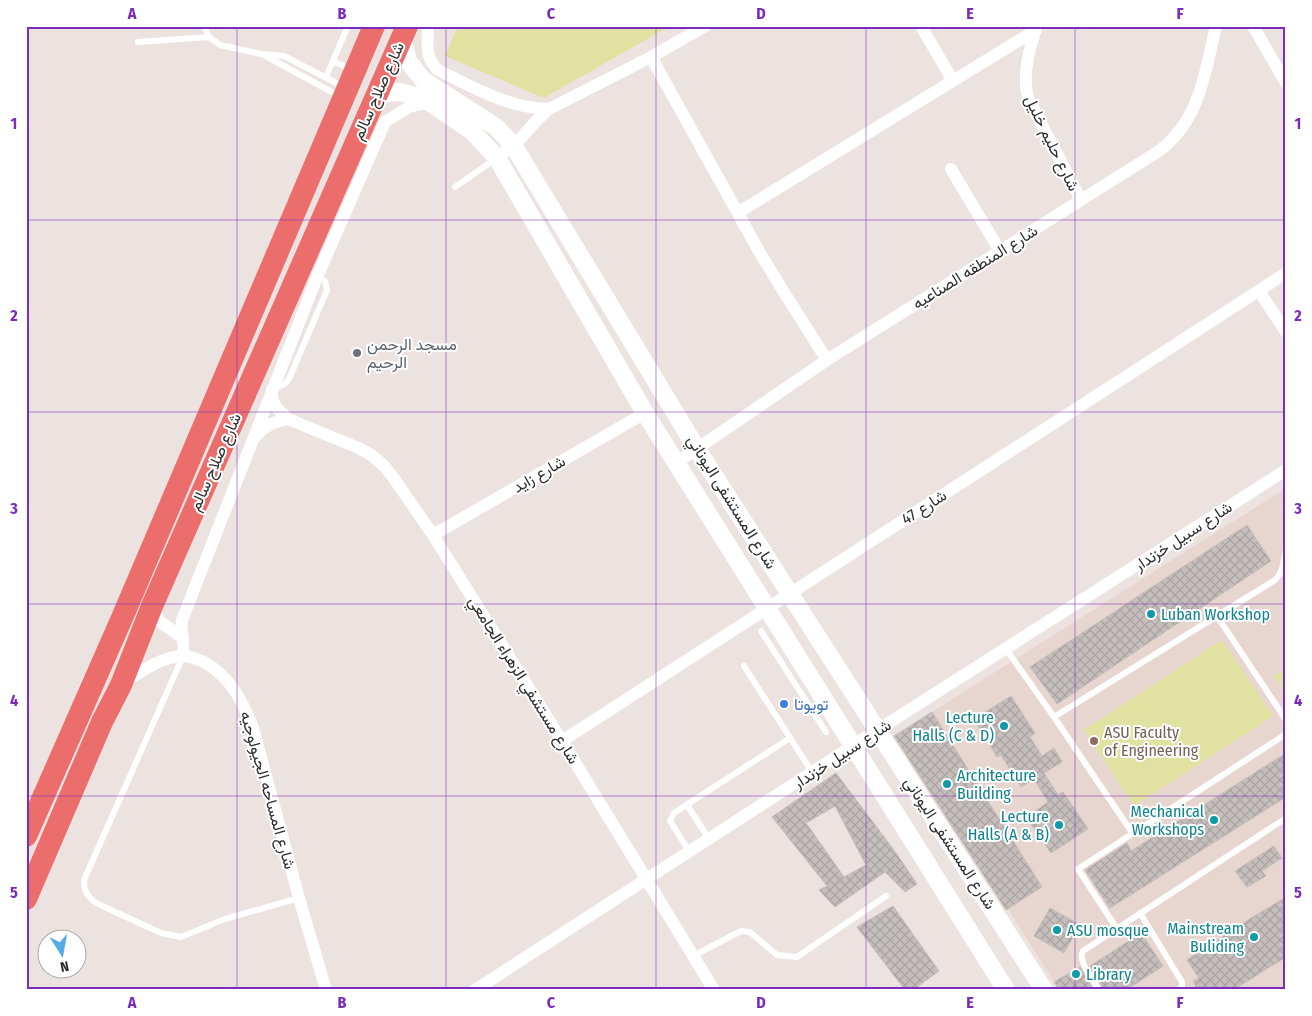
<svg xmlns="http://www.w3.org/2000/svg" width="1312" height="1016" font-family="'Fira Sans Condensed',Vazirmatn,sans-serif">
<defs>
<pattern id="building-cross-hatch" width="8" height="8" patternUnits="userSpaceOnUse" patternTransform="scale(1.25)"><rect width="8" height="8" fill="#c5bebc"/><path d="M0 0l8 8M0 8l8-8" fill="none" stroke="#a9a3a2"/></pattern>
</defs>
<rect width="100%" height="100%" fill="#ece2e0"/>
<path fill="#e7d6cf" d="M1286 488V990H1059L907 748 897 734Z"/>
<path fill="#e1e1a1" d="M458 26H670L544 98 445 56Z
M1222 640 1273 716 1134 806 1084 730Z
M1286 668V694L1274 676Z"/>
<path fill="url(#building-cross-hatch)" stroke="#c7bdba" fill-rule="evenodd" d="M1247 525 1271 561 1057 704 1030 667Z
M1011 696 1035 733 1030 737 1042 756 1054 748 1062 762 1044 773 1058 795 1063 792 1088 829 1051 853 1026 817 1048 802 1034 779 1021 787 1001 755 997 757 974 719Z
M932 712 1042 887 1006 910 894 736Z
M1286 753V797L1110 908 1085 870 1127 843 1131 851Z
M836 773 894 850 917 884 905 892 885 872 835 907 819 890 827 886 772 817ZM835 806 866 865 844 877 806 823Z
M1274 846 1282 858 1262 871 1266 876 1247 887 1235 871Z
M1283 899 1286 904V957L1233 990H1198L1193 981 1199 978 1187 960 1251 918Z
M893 906 939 971 913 990H905L857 927Z
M1050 908 1080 925 1064 953 1034 936Z
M1141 933 1163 966 1126 990H1104L1090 966Z
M1080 967 1093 990H1059L1054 982Z"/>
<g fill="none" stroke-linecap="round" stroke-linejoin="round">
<path stroke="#fff" stroke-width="6" d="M204 26 209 37 220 45 261 54 284 56 344 87
M138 42 209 37
M262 54 341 97
M333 61 352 70
M326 77 348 26
M455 187 497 158
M274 389 285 384 289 379 327 290 325 281 317 277
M1217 616 1286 720
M761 631 826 732
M1006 649 1054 717 1133 834
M183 656 84 880C84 891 87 896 96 903L161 933 181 937 225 919 299 898
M744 666 812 772
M1054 717 1275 580C1284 571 1283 562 1286 551
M687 805 709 839
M689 851 670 821 674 813 790 738
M1140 913 1182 982V987L1178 990
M1117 929 1078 869 1286 734
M693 956 741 931 750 932 777 955 797 957 886 896
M1099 990C1094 980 1077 961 1083 951L1286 818"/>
<path stroke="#fff" stroke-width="12" d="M428 26C428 43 424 57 438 70 474 88 508 108 549 109
M921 26 953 81
M1253 26 1286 83
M1036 28C1029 51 1022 74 1028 98L1081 200
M651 57 760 253 785 294 827 360
M497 158 520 139 537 120 549 109 651 57 705 26
M951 169 1000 251
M739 212 1036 30
M1259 291 1286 332
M272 389V399L276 407 288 419 361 449 373 456 384 466 393 477 433 535 562 741 714 990
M256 436C264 426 275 421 288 419
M676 463 827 360 1159 151C1200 120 1205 73 1216 26
M433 535 645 413
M152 606 159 621 183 638
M183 656C185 644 180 632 182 620L317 277 385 122 409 107 429 102
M123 683C140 672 161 657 182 656 189 656 197 659 204 662 230 676 243 702 253 728L299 898 326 990
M562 741 1286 273
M475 990 854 745 1286 470"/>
<path stroke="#fff" stroke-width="18" d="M402 37 408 61 423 80 496 127 513 145 697 449 1044 990
M377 94 400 92 423 98 472 131 497 158 645 413 1006 990"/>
<path stroke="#eb6e6d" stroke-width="22" d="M26 836 122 618 374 26
M26 899 102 722 121 685 152 606 407 26"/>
</g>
<path fill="none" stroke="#7b2cbf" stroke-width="1" stroke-opacity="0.55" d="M237 26V990M446 26V990M656 26V990M866 26V990M1075 26V990M26 220H1286M26 412H1286M26 604H1286M26 796H1286"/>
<circle fill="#6b7280" stroke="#fff" stroke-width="2" cx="357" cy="353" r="5"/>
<g fill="#0f9aa8" stroke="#fff" stroke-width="2">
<circle cx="1151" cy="614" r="5"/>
<circle cx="1004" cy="726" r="5"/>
<circle cx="947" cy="784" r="5"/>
<circle cx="1214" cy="820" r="5"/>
<circle cx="1059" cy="825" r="5"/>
<circle cx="1057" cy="930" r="5"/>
<circle cx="1254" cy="937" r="5"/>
<circle cx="1076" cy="974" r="5"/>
</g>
<circle fill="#3f7fe0" stroke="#fff" stroke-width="2" cx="784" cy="704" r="5"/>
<circle fill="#8d6e63" stroke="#fff" stroke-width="2" cx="1094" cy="741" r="5"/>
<g text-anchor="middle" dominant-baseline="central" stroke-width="4" stroke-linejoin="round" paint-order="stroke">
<g font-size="16" fill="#2c2c2c" stroke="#fff">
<text transform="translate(378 91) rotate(-66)">شارع صلاح سالم</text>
<text transform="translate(1052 143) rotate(64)">شارع حليم خليل</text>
<text transform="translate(975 267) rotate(-32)">شارع المنطقه الصناعيه</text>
<text transform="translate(215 462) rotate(-66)">شارع صلاح سالم</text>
<text transform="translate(539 474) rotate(-30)">شارع زايد</text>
<text transform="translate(732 502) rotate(58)">شارع المستشفى اليوناني</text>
<text transform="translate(924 507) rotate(-33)">شارع 47</text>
<text transform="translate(1183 536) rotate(-33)">شارع سبيل خزندار</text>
<text transform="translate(524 680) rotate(58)">شارع مستشفي الزهراء الجامعي</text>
<text transform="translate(842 754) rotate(-33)">شارع سبيل خزندار</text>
<text transform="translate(268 790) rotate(74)">شارع المساحه الجيولوجيه</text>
<text transform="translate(950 843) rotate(57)">شارع المستشفى اليوناني</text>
</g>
<g font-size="16" fill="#5b616d" stroke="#fff" text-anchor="start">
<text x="367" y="344">مسجد الرحمن<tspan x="367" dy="18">الرحيم</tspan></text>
</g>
<g font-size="16" fill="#0d838f" stroke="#fff" text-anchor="start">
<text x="1161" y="614">Luban Workshop</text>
<text x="994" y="717" text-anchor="end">Lecture<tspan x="994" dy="18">Halls (C &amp; D)</tspan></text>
<text x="957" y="775">Architecture<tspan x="957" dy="18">Building</tspan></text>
<text x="1204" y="811" text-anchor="end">Mechanical<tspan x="1204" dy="18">Workshops</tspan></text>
<text x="1049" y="816" text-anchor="end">Lecture<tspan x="1049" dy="18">Halls (A &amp; B)</tspan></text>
<text x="1244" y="928" text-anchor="end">Mainstream<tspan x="1244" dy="18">Buliding</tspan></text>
<text x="1067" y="930">ASU mosque</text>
<text x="1086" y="974">Library</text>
</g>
<g font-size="16" fill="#366cbe" stroke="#fff" text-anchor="start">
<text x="794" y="704">تويوتا</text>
</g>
<g font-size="16" fill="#785e54" stroke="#fff" text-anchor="start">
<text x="1104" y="732">ASU Faculty<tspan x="1104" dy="18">of Engineering</tspan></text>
</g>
</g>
<rect width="1312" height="1016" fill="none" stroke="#ffffff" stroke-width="55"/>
<g transform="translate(62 954) rotate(169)"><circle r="24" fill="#ffffff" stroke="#ababab"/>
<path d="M0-4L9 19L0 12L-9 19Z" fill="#55ace4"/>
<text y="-8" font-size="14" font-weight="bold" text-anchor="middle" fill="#2c2c2c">N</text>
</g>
<rect x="28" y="28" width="1256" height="960" fill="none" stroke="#7b2cbf" stroke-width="2"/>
<g font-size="16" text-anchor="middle" font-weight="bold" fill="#7b2cbf">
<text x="132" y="19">A</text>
<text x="342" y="19">B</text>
<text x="551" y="19">C</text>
<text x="761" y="19">D</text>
<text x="970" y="19">E</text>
<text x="1180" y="19">F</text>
<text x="14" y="129">1</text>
<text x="1298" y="129">1</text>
<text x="14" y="321">2</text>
<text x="1298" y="321">2</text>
<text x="14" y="514">3</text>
<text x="1298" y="514">3</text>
<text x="14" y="706">4</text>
<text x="1298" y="706">4</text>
<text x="14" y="898">5</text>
<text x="1298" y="898">5</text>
<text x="132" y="1008">A</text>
<text x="342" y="1008">B</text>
<text x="551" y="1008">C</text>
<text x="761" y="1008">D</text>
<text x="970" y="1008">E</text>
<text x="1180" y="1008">F</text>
</g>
</svg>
